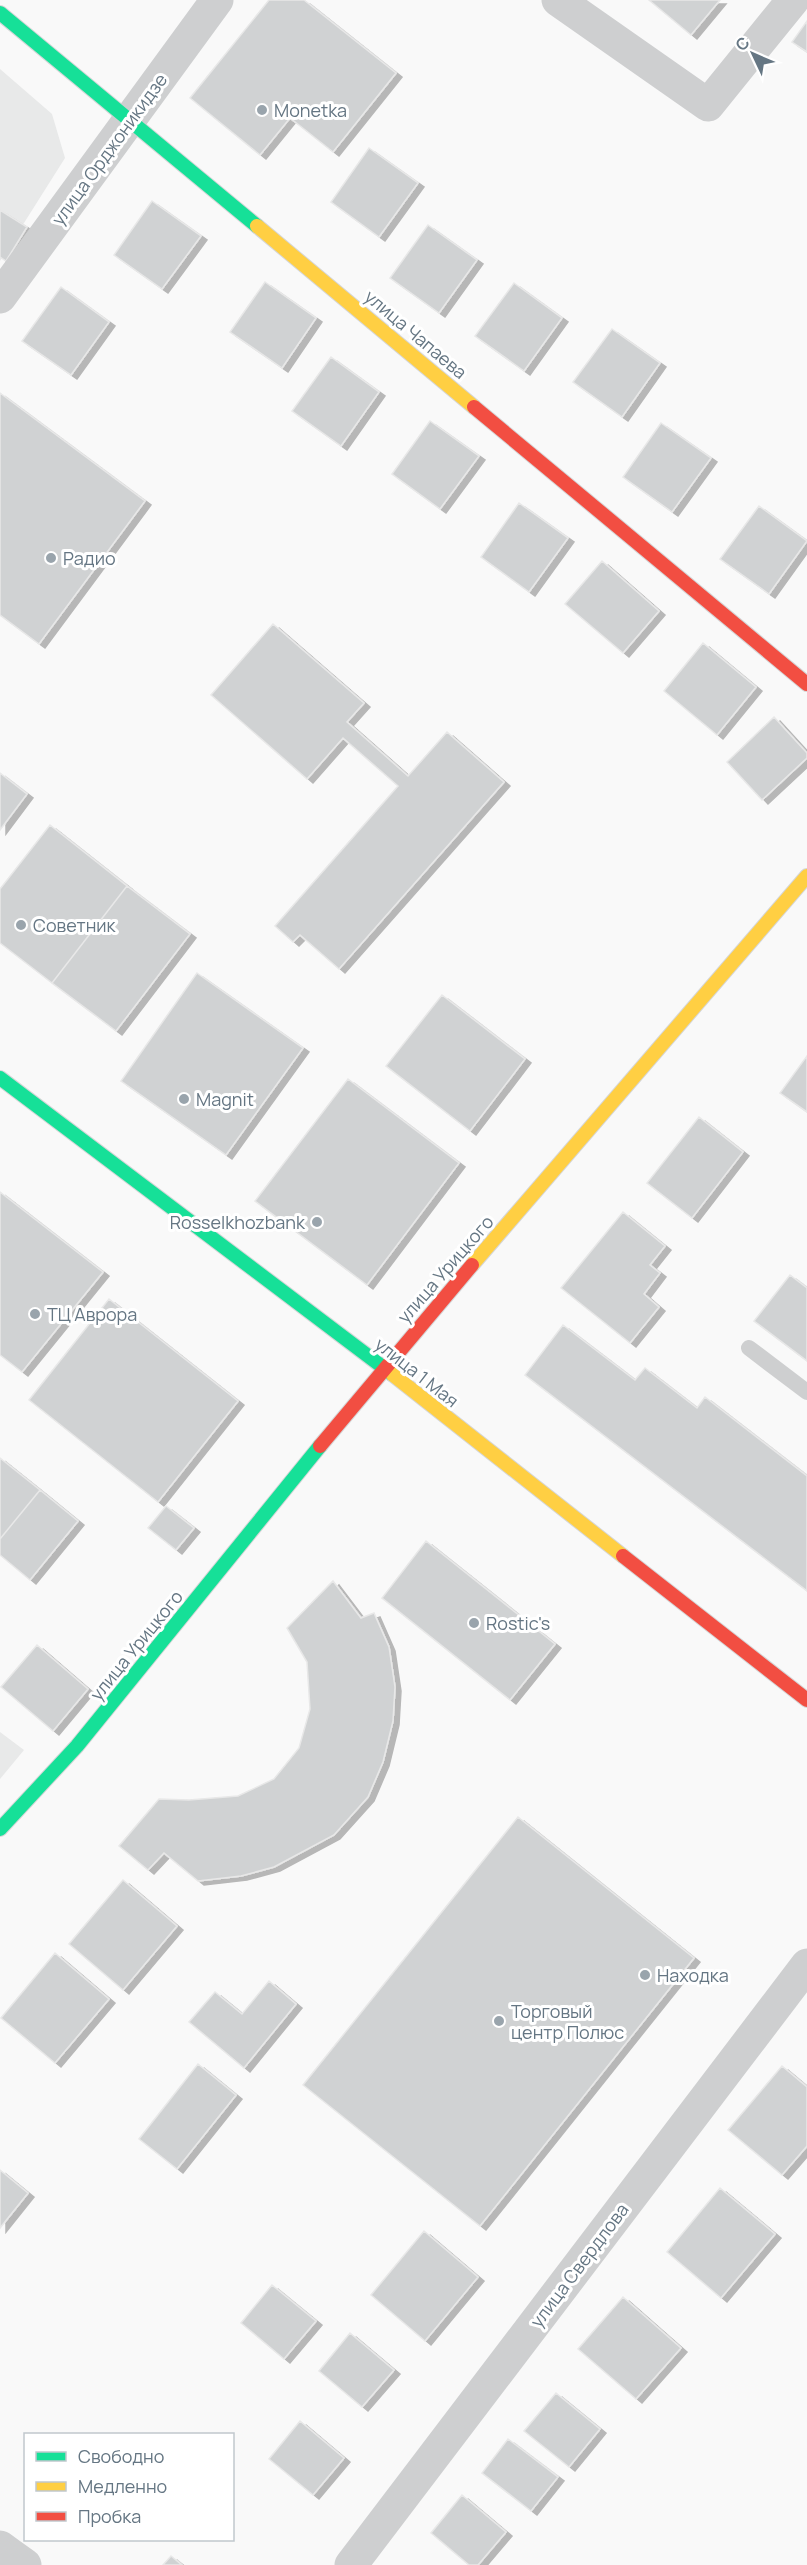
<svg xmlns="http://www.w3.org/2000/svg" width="807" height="2565" font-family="Manrope,sans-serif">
<defs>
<filter id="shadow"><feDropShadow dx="6" dy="4" stdDeviation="0" flood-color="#0004"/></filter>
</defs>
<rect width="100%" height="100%" fill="#f9f9f9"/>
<path fill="#e8e9e9" d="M0 69 52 114 65 158 0 261Z
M0 1732 24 1750 0 1779Z"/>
<path fill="#d0d2d3" stroke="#e8e8e8" stroke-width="1.5" filter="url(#shadow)" d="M269 0H304L396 73 333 152 290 118 260 155 190 98Z
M649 0H720L691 35Z
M807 21V52L792 42Z
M369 148 418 183 379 237 331 202Z
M152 201 201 236 162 289 114 255Z
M0 210 27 227 6 261 0 257Z
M428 225 477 260 439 313 390 278Z
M265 282 316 318 282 368 230 332Z
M514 283 562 318 524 371 475 336Z
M61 287 109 322 71 375 22 341Z
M612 329 660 363 622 417 573 382Z
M331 357 379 392 341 446 292 411Z
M0 393 145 501 39 644 0 615Z
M430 421 479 456 440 509 392 474Z
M661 423 711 458 672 512 623 477Z
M519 503 568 538 529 592 481 557Z
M759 506 807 541 769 594 720 559Z
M602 561 659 611 623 653 565 604Z
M273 624 364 703 347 722 408 776 447 732 504 782 339 969 300 935 293 942 275 926 398 786 343 738 307 779 211 695Z
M703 643 756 687 717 735 664 691Z
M774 717 807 753V758L762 800 727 762Z
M0 773 27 794 0 830Z
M50 825 127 886 52 983 0 943V889Z
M127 886 190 934 116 1031 52 983Z
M197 973 303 1048 226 1155 121 1081Z
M442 995 525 1059 470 1131 386 1066Z
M807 1056V1112L780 1093Z
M348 1079 459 1163 367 1285 255 1201Z
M699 1117 743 1152 692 1218 647 1183Z
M0 1192 103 1272 22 1372 0 1355Z
M623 1212 665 1246 650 1265 660 1273 644 1294 659 1307 630 1343 561 1288Z
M790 1275 807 1288V1361L754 1321Z
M109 1299 238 1401 158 1502 29 1400Z
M563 1325 635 1380 645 1368 697 1408 705 1397 807 1476V1591L525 1375Z
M0 1458 40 1490 0 1539Z
M40 1490 78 1521 30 1580 0 1555V1539Z
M166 1506 194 1528 176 1550 148 1528Z
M426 1541 555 1644 510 1700 382 1598Z
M333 1581 361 1618 374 1613 389 1647 395 1687 393 1721 383 1762 368 1797 334 1835 274 1867 241 1876 198 1881 164 1853 148 1870 119 1846 159 1799 189 1800 238 1796 274 1779 299 1748 310 1709 307 1662 287 1628Z
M37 1645 88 1689 53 1731 1 1687Z
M518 1817 694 1958 480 2226 303 2085Z
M123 1880 177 1926 123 1990 69 1944Z
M55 1953 109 1999 55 2063 1 2018Z
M269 1981 296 2004 244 2068 189 2022 215 1992 242 2014Z
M198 2064 236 2095 177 2169 139 2139Z
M782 2066 807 2087V2146L782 2175 728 2130Z
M0 2170 28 2193 0 2228Z
M720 2188 775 2234 721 2298 667 2252Z
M424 2231 478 2277 425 2341 371 2295Z
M272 2285 316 2321 284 2359 241 2323Z
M623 2297 681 2348 636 2399 578 2349Z
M350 2333 394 2370 362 2407 319 2371Z
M556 2393 600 2429 569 2467 524 2431Z
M300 2421 344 2458 313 2495 269 2459Z
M508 2439 558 2477 531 2511 482 2473Z
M462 2495 506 2532 478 2565H469L431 2533Z
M171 2556 182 2565H163Z"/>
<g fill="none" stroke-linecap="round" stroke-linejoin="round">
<defs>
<path id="fast" d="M0 13 257 226
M0 1078 392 1374
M0 1829 77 1746 320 1446"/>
<path id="slow" d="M257 226 474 407
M472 1265 807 876
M392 1374 623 1556"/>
<path id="jam" d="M474 407 807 684
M320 1446 472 1265
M623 1556 807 1700"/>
</defs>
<use href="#fast" stroke="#d5d6d7" stroke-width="16"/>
<use href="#slow" stroke="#d5d6d7" stroke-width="16"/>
<use href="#jam" stroke="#d5d6d7" stroke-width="16"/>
<path stroke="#cecfd0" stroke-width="16" d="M749 1348 807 1392"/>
<path stroke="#cecfd0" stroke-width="33" d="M558 0 708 105 793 0
M0 297 217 0
M0 2547 25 2565
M351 2565 807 1965"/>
<use href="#fast" stroke="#16e098" stroke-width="14"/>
<use href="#slow" stroke="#ffcf43" stroke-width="14"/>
<use href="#jam" stroke="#f24e42" stroke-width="14"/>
</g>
<g fill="#99a4ac" stroke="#fff" stroke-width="2">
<circle cx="262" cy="110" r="6"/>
<circle cx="51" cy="558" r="6"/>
<circle cx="21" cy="925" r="6"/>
<circle cx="184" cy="1099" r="6"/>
<circle cx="317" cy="1222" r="6"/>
<circle cx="35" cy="1314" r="6"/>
<circle cx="474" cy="1623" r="6"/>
<circle cx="645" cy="1975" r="6"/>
<circle cx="499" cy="2021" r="6"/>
</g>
<g text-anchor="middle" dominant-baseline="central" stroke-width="6" stroke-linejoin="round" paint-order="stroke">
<g font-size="18" fill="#657683" stroke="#fff" text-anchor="start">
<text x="274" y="110">Monetka</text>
<text x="63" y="558">Радио</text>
<text x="33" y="925">Советник</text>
<text x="196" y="1099">Magnit</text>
<text x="305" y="1222" text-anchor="end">Rosselkhozbank</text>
<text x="47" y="1314">ТЦ Аврора</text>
<text x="486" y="1623">Rostic's</text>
<text x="657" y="1975">Находка</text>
<text x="511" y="2011">Торговый<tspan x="511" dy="21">центр Полюс</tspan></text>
</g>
<g font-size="18" fill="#657683" stroke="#fff">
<text transform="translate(109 149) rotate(-54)">улица Орджоникидзе</text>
<text transform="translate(416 334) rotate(40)">улица Чапаева</text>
<text transform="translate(445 1269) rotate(-49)">улица Урицкого</text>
<text transform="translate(417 1372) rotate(38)">улица 1 Мая</text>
<text transform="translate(136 1645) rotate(-51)">улица Урицкого</text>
<text transform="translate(579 2265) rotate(-53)">улица Свердлова</text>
</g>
</g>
<rect x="24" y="2433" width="210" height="108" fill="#ffffff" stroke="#c1c8cd" stroke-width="1.5"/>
<rect x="36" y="2452" width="30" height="9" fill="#16e098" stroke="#c1c8cd" stroke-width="1.5"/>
<text x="78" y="2463" font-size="18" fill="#657683">Свободно</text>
<rect x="36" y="2482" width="30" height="9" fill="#ffcf43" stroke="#c1c8cd" stroke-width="1.5"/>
<text x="78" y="2493" font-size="18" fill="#657683">Медленно</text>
<rect x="36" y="2512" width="30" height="9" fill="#f24e42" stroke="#c1c8cd" stroke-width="1.5"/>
<text x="78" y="2523" font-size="18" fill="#657683">Пробка</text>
<g transform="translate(753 54) rotate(314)" stroke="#ffffff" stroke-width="4.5" paint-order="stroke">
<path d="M0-4.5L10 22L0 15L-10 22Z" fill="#657683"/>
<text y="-9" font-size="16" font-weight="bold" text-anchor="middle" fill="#657683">С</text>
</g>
</svg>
